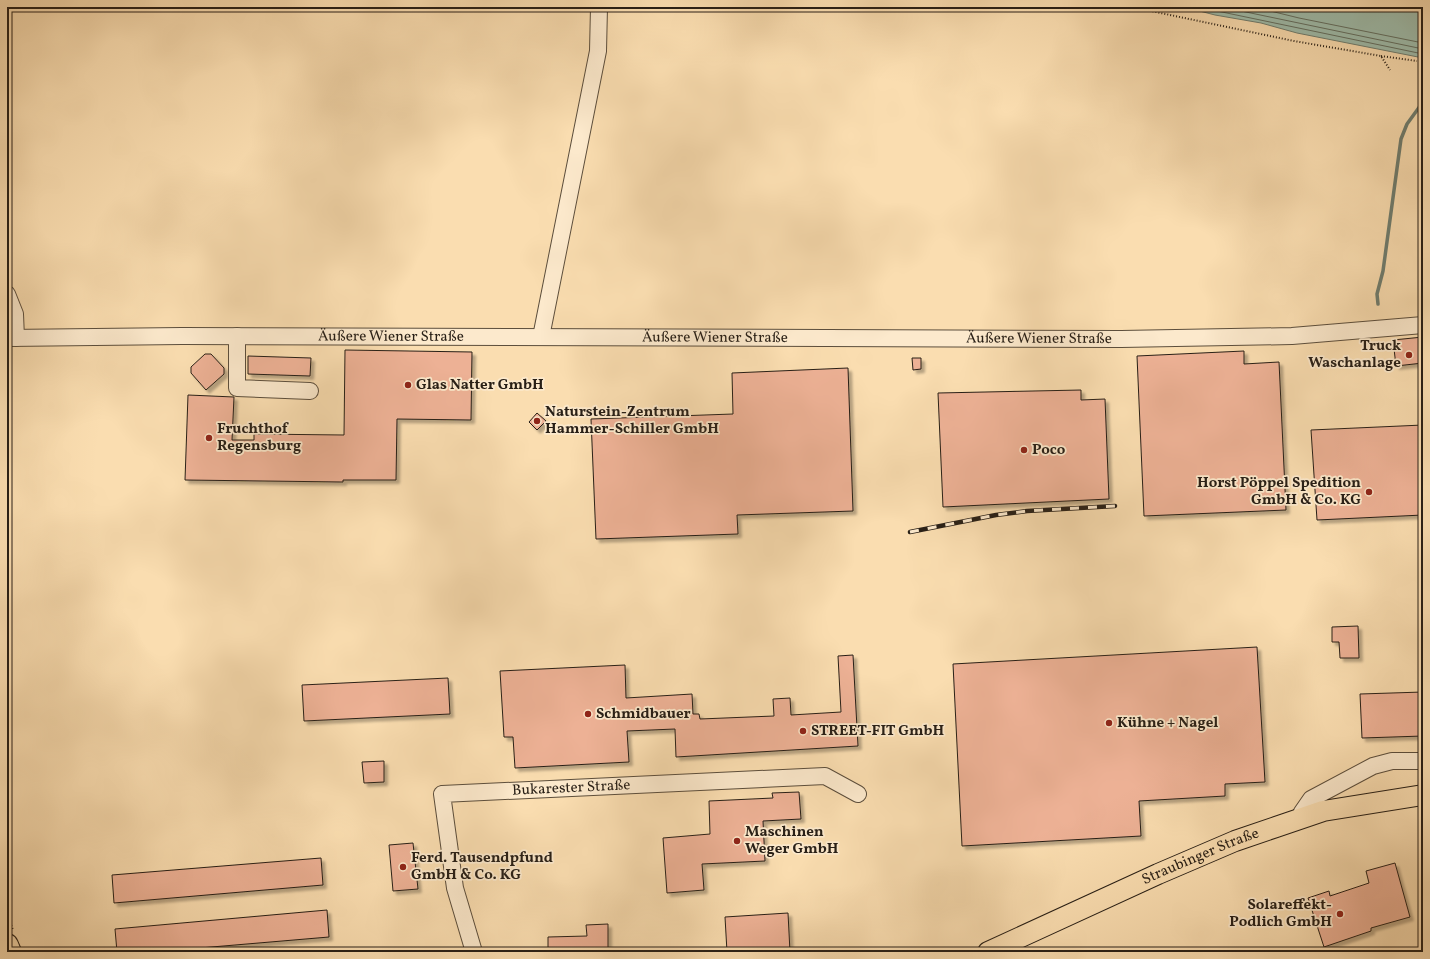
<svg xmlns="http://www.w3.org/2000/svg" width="1430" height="959" font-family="Vollkorn,serif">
<defs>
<filter id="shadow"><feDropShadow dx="3.5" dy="3.5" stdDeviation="1" flood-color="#0004"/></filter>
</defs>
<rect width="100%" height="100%" fill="#faddb0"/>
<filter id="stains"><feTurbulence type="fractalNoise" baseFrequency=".005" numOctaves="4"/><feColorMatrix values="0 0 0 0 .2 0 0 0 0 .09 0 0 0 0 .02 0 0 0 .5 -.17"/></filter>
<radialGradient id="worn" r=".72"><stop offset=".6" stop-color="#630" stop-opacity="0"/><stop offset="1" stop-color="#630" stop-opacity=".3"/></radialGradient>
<path fill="#9ebcab" stroke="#6f7d6f" d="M1184 7H1423V58L1297 33 1261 23 1215 15Z"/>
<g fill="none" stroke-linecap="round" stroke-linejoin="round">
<path stroke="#636e60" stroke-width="1" d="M1198 7 1423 54
M1222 7 1423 49
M1254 7 1299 18 1423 43"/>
<path stroke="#6f7d6f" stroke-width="3.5" d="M1378 304 1377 294 1383 271 1401 139 1407 124 1423 102"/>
</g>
<path fill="#edb195" stroke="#281f16" filter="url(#shadow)" d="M1423 337V363L1396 366 1393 340Z
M345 350 472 352 471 420 397 419 396 480H343V482L185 480 188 395 234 397 232 440H254V434L344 435Z
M1244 351V364L1279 362 1286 510 1144 516 1137 356Z
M205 354H211L224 368V374L206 390 191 373V367Z
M248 356 311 358 310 376 248 374Z
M912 358H921V369L913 370Z
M848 368 853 511 737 515 738 534 596 539 591 419 733 414 732 373Z
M1081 390V400L1105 399 1109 499 943 507 938 393Z
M537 413 546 421 537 430 529 422Z
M1423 425V515L1317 520 1311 430Z
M1358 626 1359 658H1340L1339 642H1332V627Z
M1257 647 1265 782 1225 784V796L1139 801 1141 836 962 846 953 664Z
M853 655 858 746 676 757 675 729 627 731 629 762 515 768 513 737H504L500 671 625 665 626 698 692 694 693 714H699L700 719 774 716 773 699 790 698 791 715 841 712 838 656Z
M448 678 450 714 304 721 302 685Z
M1423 692V736L1362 738 1360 694Z
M384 761V782L364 783 362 762Z
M799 792 801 819 763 821 765 861 702 864 704 890 667 893 663 838 710 834 709 801 773 798 772 793Z
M413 843 418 889 393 891 389 845Z
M321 858 323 885 114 903 112 875Z
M1395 863 1410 917 1371 928V931L1324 947 1308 898 1329 891 1330 896 1369 883 1366 871Z
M327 910 329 937 153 952H117L115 929Z
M788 913 790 952H727L725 917Z
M608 924V952H548V937L587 936 586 925Z"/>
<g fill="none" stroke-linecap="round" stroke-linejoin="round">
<defs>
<g id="minor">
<path d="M7 294 15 314 16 338"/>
<path d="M237 336V388L310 391"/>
<path d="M541 337 598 51 599 7"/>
<path id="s1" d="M7 338 182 336 1121 339 1292 336 1423 325"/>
<path d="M1299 819 1302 812 1311 799 1373 766 1392 761H1423"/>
<path id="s2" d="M474 952 455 888 442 794 825 776 858 794"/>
</g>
<g id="major">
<path id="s3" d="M988 952 1158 874 1235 841 1276 827 1323 811 1423 795"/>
</g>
<path id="highway" d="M7 945 10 952"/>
</defs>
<use href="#minor" stroke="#5c4e3c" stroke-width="18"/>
<use href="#major" stroke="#281f16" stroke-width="22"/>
<use href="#highway" stroke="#281f16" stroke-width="24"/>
<path stroke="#281f16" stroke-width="2" stroke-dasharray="1 2" stroke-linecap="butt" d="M1132 7 1294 41 1381 56 1390 70
M1381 56 1417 61
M7 914 13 930
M964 952 973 948"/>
<use href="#minor" stroke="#fce9cc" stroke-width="16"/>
<use href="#major" stroke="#faddb0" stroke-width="20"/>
<use href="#highway" stroke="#faddb0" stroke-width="22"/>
<defs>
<path id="rail" d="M910 532 996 515 1027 511 1115 506"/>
</defs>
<use href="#rail" stroke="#281f16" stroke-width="4.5"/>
<use href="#rail" stroke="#fce9cc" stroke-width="3" stroke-dasharray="9" stroke-linecap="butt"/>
</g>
<g fill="#8f2418" stroke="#fce9cc" stroke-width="1.5">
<circle cx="1409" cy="355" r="4"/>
<circle cx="408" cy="385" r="4"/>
<circle cx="537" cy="421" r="4"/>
<circle cx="209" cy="438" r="4"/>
<circle cx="1024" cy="450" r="4"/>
<circle cx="1369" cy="492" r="4"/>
<circle cx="588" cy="714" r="4"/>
<circle cx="1109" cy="723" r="4"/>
<circle cx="803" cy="731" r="4"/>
<circle cx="737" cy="841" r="4"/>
<circle cx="403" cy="867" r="4"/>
<circle cx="1340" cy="914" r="4"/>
</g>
<g text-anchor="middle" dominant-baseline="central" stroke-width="3.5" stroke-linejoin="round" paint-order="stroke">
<g font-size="15" fill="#281f16" stroke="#fce9cc">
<text stroke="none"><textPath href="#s1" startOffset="384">Äußere Wiener Straße</textPath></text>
<text stroke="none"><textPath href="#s1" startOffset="708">Äußere Wiener Straße</textPath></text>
<text stroke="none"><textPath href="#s1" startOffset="1032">Äußere Wiener Straße</textPath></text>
<text stroke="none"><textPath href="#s2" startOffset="291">Bukarester Straße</textPath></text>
<text stroke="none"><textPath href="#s3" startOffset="233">Straubinger Straße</textPath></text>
</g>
<g font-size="15" font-weight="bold" fill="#281f16" stroke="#fce9cc" text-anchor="start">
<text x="1401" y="346" text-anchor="end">Truck<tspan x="1401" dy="17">Waschanlage</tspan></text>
<text x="416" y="385">Glas Natter GmbH</text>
<text x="545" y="412">Naturstein-Zentrum<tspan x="545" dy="17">Hammer-Schiller GmbH</tspan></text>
<text x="217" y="429">Fruchthof<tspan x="217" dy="17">Regensburg</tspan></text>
<text x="1032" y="450">Poco</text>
<text x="1361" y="483" text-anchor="end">Horst Pöppel Spedition<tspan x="1361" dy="17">GmbH &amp; Co. KG</tspan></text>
<text x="596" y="714">Schmidbauer</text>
<text x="1117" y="723">Kühne + Nagel</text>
<text x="811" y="731">STREET-FIT GmbH</text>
<text x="745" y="832">Maschinen<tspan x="745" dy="17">Weger GmbH</tspan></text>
<text x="411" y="858">Ferd. Tausendpfund<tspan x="411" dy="17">GmbH &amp; Co. KG</tspan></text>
<text x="1332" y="905" text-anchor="end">Solareffekt-<tspan x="1332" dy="17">Podlich GmbH</tspan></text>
</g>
</g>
<rect width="1430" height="959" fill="none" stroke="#faddb0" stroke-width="24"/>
<rect x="8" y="8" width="1414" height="943" fill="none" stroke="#281f16" stroke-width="2"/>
<rect x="12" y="12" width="1406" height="935" fill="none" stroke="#281f16"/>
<rect width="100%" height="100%" filter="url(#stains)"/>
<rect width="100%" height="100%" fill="url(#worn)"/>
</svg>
